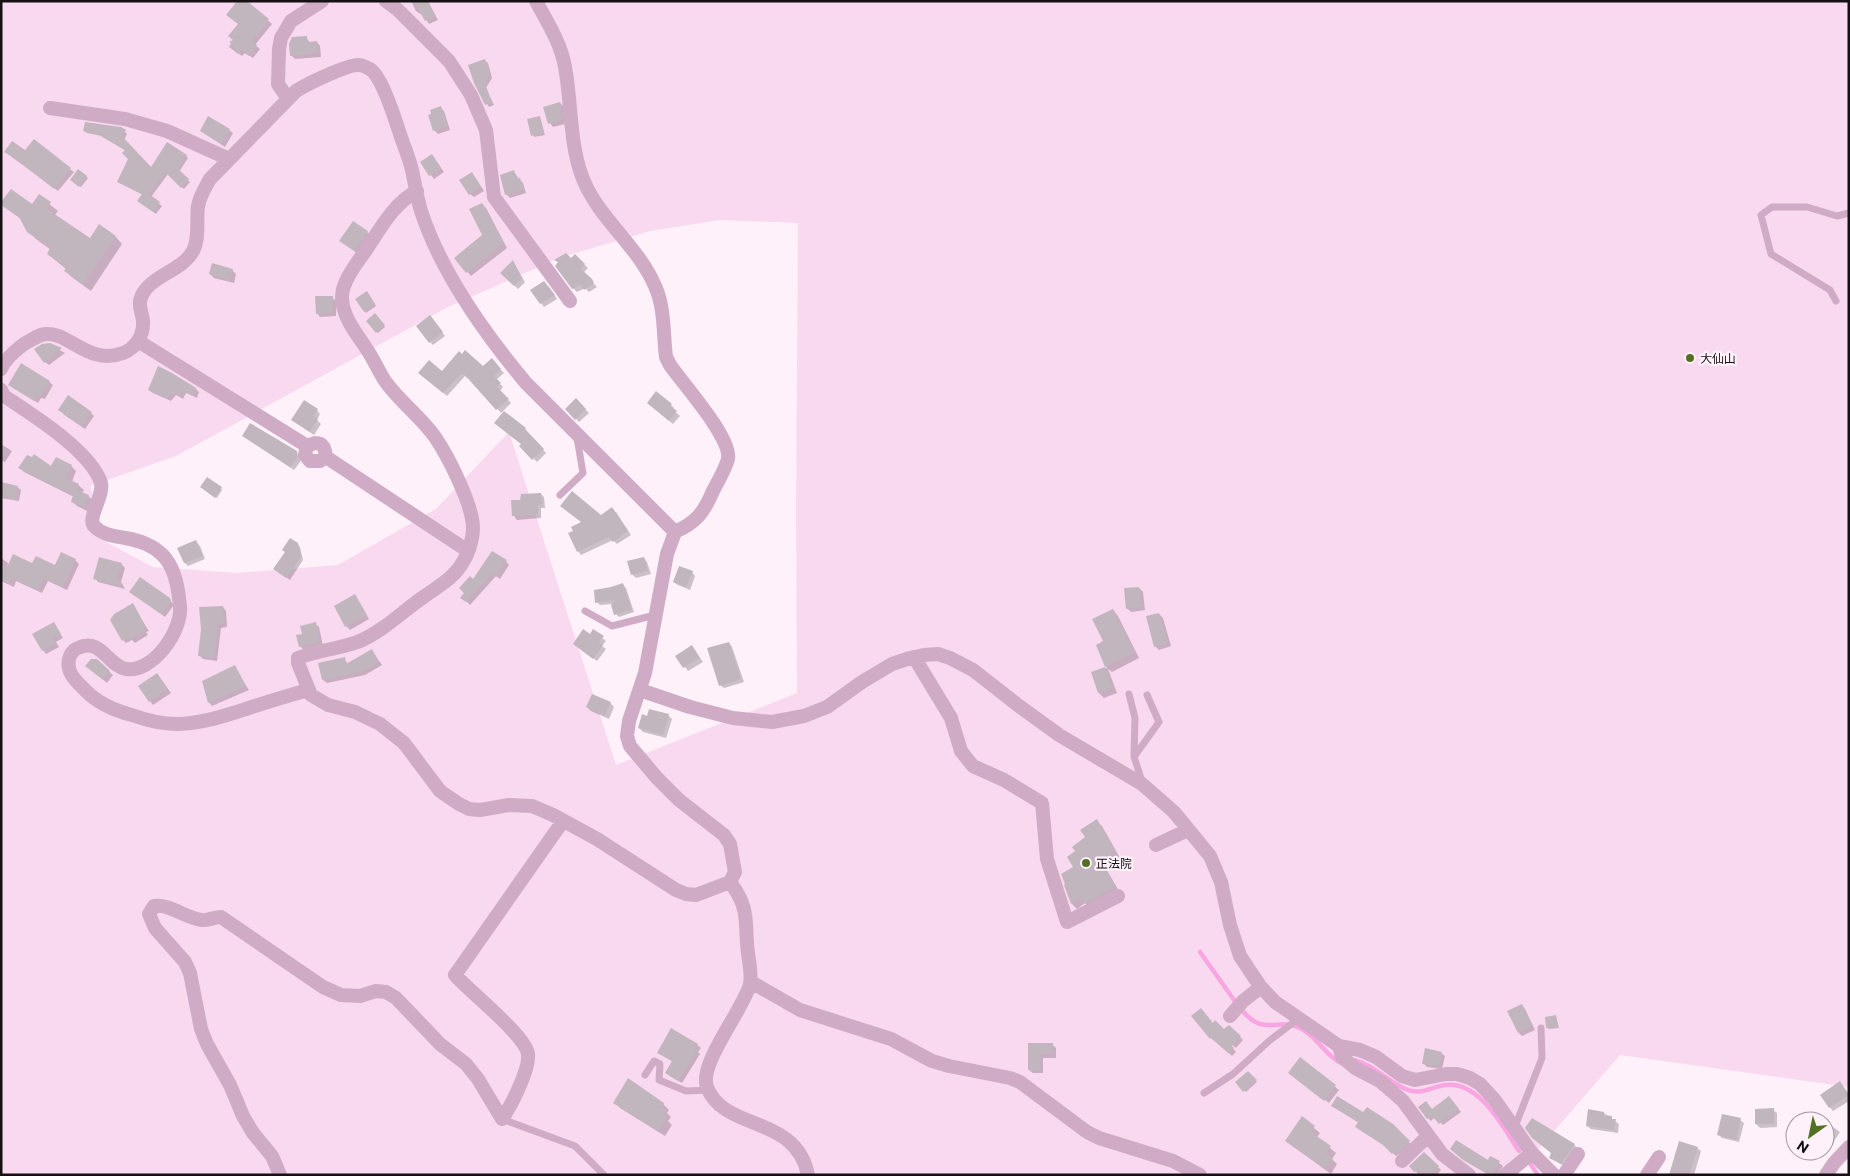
<svg xmlns="http://www.w3.org/2000/svg" width="1850" height="1176" font-family="Commissioner,'Noto Sans JP',sans-serif">
<rect width="100%" height="100%" fill="#fef1f9"/>
<path fill="#f9d9ef" fill-rule="evenodd" d="M1 1H1849V1087L1620 1055 1516 1175H1ZM720 220 798 223 796 509 797 693 616 765 509 432 436 509 338 565 237 573 153 567 106 542 90 486 176 456 448 307 559 258 650 231Z"/>
<path fill="#0003" d="M245 1 272 24 255 45 260 49 253 58 245 53 242 56 234 50Z
M411 1H428L438 20 429 24 422 13 420 14 416 11Z
M306 37 310 43 317 42 320 46 321 57 295 59 291 55Z
M485 61 488 63 492 78 486 88 494 105 489 107 475 82Z
M560 103 563 106 565 124 553 127 550 123Z
M440 108 444 111 450 130 438 134 434 130Z
M540 118 545 135 534 137 529 120Z
M120 128 127 134 124 140 151 169 186 156 188 158 179 172 190 182 184 189 168 174 151 197 162 206 156 214 141 203 143 195 118 182 129 158 126 151 102 136 87 133 84 131Z
M229 130 233 133 225 147 201 131Z
M5 152H26L70 169 74 172 58 191Z
M432 155 444 172 434 179 421 162Z
M78 171 88 178 81 187 72 180Z
M514 172 519 179 523 183 526 193 510 198 506 194Z
M475 177 484 191 474 197 470 194Z
M39 196 58 211 55 215 90 240 115 236 122 244 91 291 73 278 65 271 66 269 48 254 51 250 36 239 28 231 22 220 1 204 33 205Z
M482 204 486 208 507 248 471 276 455 258 484 235Z
M367 232 371 235 358 254 345 244Z
M575 256 588 268 583 273 597 287 589 292 585 288 577 292 573 288 571 259Z
M513 262 525 282 518 289 502 273Z
M213 265 233 271 236 274 234 283 214 278 210 274Z
M548 286 557 299 544 307 532 290Z
M368 294 376 306 366 313 365 311Z
M332 297 336 301V316L320 317 317 313Z
M375 315 385 327 378 333 367 321Z
M433 320 445 336 433 345 430 342Z
M49 344 65 353 49 365 45 362Z
M491 360 504 373 496 380 503 387 500 391 511 403 501 413 468 376 467 378 465 376 447 396 423 376 483 367Z
M49 382 53 385 45 399 41 398 38 403 10 385Z
M196 389 199 392 197 398 186 393 183 399 176 395 171 401 153 393 149 390Z
M576 400 589 413 579 422 567 409Z
M671 405 674 408 673 410 680 416 673 424 652 406Z
M317 410 320 414 317 420 321 424 314 435 296 423Z
M91 413 94 416 85 429 63 414Z
M525 429 546 453 537 462 521 446Z
M243 436 296 452 300 456V462L294 470Z
M1 444 12 451 5 462 1 460Z
M71 466 76 471 72 482 78 485 84 490 82 493 88 496 94 501 89 512 77 506 72 501 74 497 24 472 19 467 52 468Z
M1 484 17 487 21 490 19 501 1 498Z
M203 488H221L222 490 217 498Z
M541 494 544 497 545 508H541V518L517 520 514 516Z
M616 512 631 535 617 544 613 540 581 555 578 551 575 531 601 516Z
M196 542 200 546 205 559 188 566 185 563 179 549Z
M297 544 300 547 303 560 290 580 277 571Z
M1 558 8 563 7 568 33 565 56 566 75 560 79 564 67 590 48 581 42 593 16 581 14 587 1 581Z
M644 558 647 562 651 574 636 578 632 574Z
M506 561 509 565 500 579 496 576 470 605 466 601 474 581Z
M121 564 125 568 121 582 125 589 98 582 95 578Z
M692 572 695 576 690 590 678 585 674 582Z
M623 585 626 588 634 612 619 617 616 614 612 604 600 605 597 602Z
M1139 588 1143 592 1145 610 1131 612 1127 608Z
M135 595 169 599 174 605 165 617Z
M355 596 369 619 350 630 346 626Z
M132 605 149 631 146 632 148 635 135 643 132 640 126 643 123 640Z
M223 607 226 611 227 627 221 628 217 661 203 659 199 655Z
M1113 610 1118 616 1139 658 1112 672 1108 669 1117 693 1104 698 1099 693 1092 673 1107 668 1097 646 1105 642Z
M1159 614 1163 618 1171 646 1159 650 1155 646Z
M54 624 63 638 56 642 59 647 46 654 43 650Z
M315 624 319 627 323 646 304 650 300 646 304 634Z
M594 631 606 641 602 646 606 649 597 661 578 647Z
M729 643 732 647 744 682 724 688 720 685Z
M692 647 703 662 688 671 677 656Z
M372 651 382 665 365 675 327 683 323 680 344 659 348 664Z
M96 660 113 675 107 683 91 669Z
M234 667 249 690 212 706 209 702Z
M160 678 171 693 153 705 150 701Z
M610 703 614 707 609 719 591 711 587 707Z
M668 715 672 719 666 738 643 732 639 728 648 717Z
M1096 821 1102 826 1120 858 1104 865 1120 893 1091 909 1085 903 1077 909 1072 904 1066 885 1075 867 1076 852Z
M1522 1005 1525 1009 1535 1030 1522 1036 1519 1033Z
M1193 1016 1223 1030 1229 1026 1243 1040 1236 1048 1231 1044 1230 1045 1236 1052 1232 1056 1215 1040 1214 1041Z
M1556 1016 1559 1028 1549 1029 1548 1028Z
M1029 1044H1052L1056 1048V1058H1043V1073H1033L1029 1070Z
M697 1045 701 1048 698 1052 700 1054 682 1083 670 1076 667 1073 673 1062 659 1053Z
M1441 1053 1445 1056 1442 1069 1427 1067 1423 1063Z
M1301 1059 1339 1090 1329 1103 1293 1076Z
M1248 1072 1257 1082 1246 1092 1237 1082Z
M1840 1083 1849 1094V1101L1833 1111 1821 1096Z
M1452 1101 1461 1112 1443 1125 1435 1117 1431 1121 1428 1118 1433 1110Z
M615 1103 663 1104 669 1110 667 1113 671 1117 668 1121 672 1125 665 1136 620 1108Z
M1333 1106 1393 1126 1413 1146 1401 1157 1399 1154 1396 1156 1359 1123Z
M1773 1110 1777 1113V1127L1760 1128 1756 1124Z
M1604 1113 1619 1124 1618 1133 1591 1129 1587 1126Z
M1817 1116 1824 1121H1813Z
M1302 1118 1320 1133 1317 1137 1336 1153 1332 1159 1337 1164 1331 1174 1286 1141Z
M1740 1120 1744 1123 1739 1142 1722 1138 1718 1134Z
M1825 1121 1840 1132 1832 1144 1825 1139Z
M1574 1145 1578 1148 1565 1167 1550 1157Z
M1697 1148 1701 1151 1694 1175H1670Z
M1424 1153 1441 1170 1437 1175H1419L1411 1166Z
M1491 1157 1503 1166 1497 1175H1489L1488 1161Z"/>
<g fill="none" stroke-linecap="round" stroke-linejoin="round">
<path stroke="#f9a5e2" stroke-width="4.5" d="M1200 952 1234 1000
M1242 1010C1264 1038 1278 1016 1302 1029 1317 1037 1325 1055 1341 1063
M1354 1060C1375 1065 1388 1083 1408 1090 1422 1095 1431 1087 1445 1085 1479 1080 1503 1127 1519 1151
M1531 1165 1538 1175"/>
</g>
<path fill="#c2b6be" d="M237 1H247L269 19 252 41 257 45 249 56 241 50 238 54 229 47 231 43 229 42 233 40 228 36 238 24 226 15Z
M414 1H427L435 16 425 21Z
M307 36V42L317 41 318 53 290 56 289 44 292 37Z
M485 59 490 74 483 87 486 86 492 103 485 105 474 83 468 65Z
M560 102 562 120 548 124 543 107Z
M441 106 448 126 433 131 428 115 431 114 430 110Z
M208 116 230 129 221 144 200 131Z
M540 116 544 133 531 136 527 119Z
M85 122 121 127 126 130 122 136 151 167 167 142 187 155 178 169 189 179 181 188 165 172 149 194 160 202 153 212 137 201 142 194 117 182 128 159 122 153 125 150 99 135 83 131Z
M34 139 71 168 54 189 14 157 4 152 12 141 25 150Z
M432 154 441 168 429 176 420 162Z
M78 169 87 176 79 187 70 180Z
M514 170 517 179 520 178 524 189 505 195 500 175Z
M472 172 481 187 469 195 459 180Z
M11 189 32 204 39 194 51 202 47 209 90 238 99 224 116 236 83 284 64 271 66 268 47 254 50 248 27 232 18 215 17 216 1 205V202Z
M482 203 504 243 466 273 454 258 482 235 469 209Z
M353 221 368 231 354 251 339 241Z
M566 253 571 258 575 254 585 264 581 269 592 279 594 283 584 290 581 285 572 289 555 266 558 262 554 260Z
M513 260 522 278 514 286 500 273Z
M212 263 233 269 230 281 209 274Z
M544 281 555 295 540 304 530 290Z
M367 291 375 304 364 312 355 299Z
M315 296H333L332 313 316 314Z
M375 313 385 325 376 333 366 321Z
M430 315 443 332 429 343 416 326Z
M50 343 62 348 44 363 34 349 42 344Z
M465 350 483 366 492 358 501 369 494 376 501 383 497 387 509 399 496 410 464 374 463 375 461 374 443 393 418 373 429 360 442 371 459 351 462 354Z
M21 363 50 381 41 396 37 395 34 401 8 385Z
M158 366 172 373 196 388 193 395 182 391 180 396 172 393 167 398 148 390Z
M656 391 672 404 670 406 677 411 669 421 647 403Z
M68 395 92 412 81 426 58 410Z
M576 398 586 409 575 420 565 409Z
M304 400 318 409 313 416 318 419 310 432 291 420Z
M504 411 526 428 525 429 544 449 532 460 519 446 521 444 494 423Z
M250 423 297 451V458L290 467 242 436Z
M34 454 51 466 56 457 72 465 66 478 79 484 77 490 89 495 84 507 71 502 73 495 18 468 27 455 32 457Z
M207 477 222 487 215 498 200 487Z
M1 482 18 486 15 499 1 496Z
M572 491 601 515 612 507 628 531 613 542 609 537 577 552 568 533 573 531 571 527 581 522 560 506Z
M541 493 542 504 538 505V515L512 516 511 500H520L521 494Z
M290 538 298 543 301 557 286 578 273 569 285 552 282 550Z
M196 540 203 556 184 563 177 548Z
M492 551 507 560 496 577 492 574 466 602 460 598 464 593 459 588 470 576 473 579Z
M61 552 76 559 63 587 44 578 38 590 12 578 10 584 1 580V565L7 567 13 554 32 563 36 556 55 565Z
M99 557 122 563 118 577 123 587 93 579Z
M644 557 648 571 631 575 627 561Z
M679 566 693 571 686 587 673 582Z
M140 577 170 598 171 601 161 614 129 592Z
M623 583 632 610 614 615 611 605 615 600 595 603 594 590 611 587Z
M1139 587 1142 607 1126 609 1124 588Z
M355 594 367 615 345 627 334 606Z
M133 603 146 627 143 628 145 631 130 640 128 637 122 641 110 620 114 614Z
M223 606 224 624H218L214 658 198 656 201 629 199 607Z
M1113 609 1134 652 1105 667 1096 645 1103 641 1092 619Z
M1159 613 1168 643 1154 647 1146 616Z
M54 622 61 634 53 638 56 643 42 651 32 634Z
M316 622 320 642 299 647 296 635 302 634 300 626Z
M583 629 590 634 593 629 604 636 599 642 603 645 593 659 573 644Z
M729 642 741 679 719 686 707 648Z
M692 645 700 658 683 668 675 656Z
M372 649 379 662 361 672 322 680 318 663 345 657 346 664Z
M91 659H97L110 671 103 680 85 666Z
M235 665 246 686 208 703 202 681Z
M1105 667 1113 688 1098 693 1091 672Z
M157 673 168 689 149 702 138 686Z
M592 694 611 702 605 716 586 707Z
M649 709 669 714 663 735 638 728 642 714 647 716Z
M1097 819 1115 852 1099 859 1116 887 1084 904 1080 898 1071 904 1064 885 1065 884 1061 874 1073 867 1067 857 1075 851 1072 847 1085 837 1080 830Z
M1522 1004 1532 1026 1518 1033 1507 1011Z
M1201 1008 1213 1023 1215 1020 1224 1029 1229 1025 1241 1036 1232 1046 1231 1045 1234 1048 1228 1053 1211 1038 1210 1039 1191 1016Z
M1556 1015 1558 1027 1546 1028 1545 1017Z
M671 1028 698 1044 695 1049 698 1050 678 1081 665 1073 672 1061 657 1053Z
M1028 1043H1053V1054H1040V1070H1028Z
M1425 1048 1442 1052 1439 1066 1422 1064Z
M1300 1057 1336 1085 1324 1101 1288 1073Z
M1248 1071 1257 1080 1243 1092 1235 1082Z
M628 1078 664 1103 662 1107 666 1110 664 1114 667 1118 658 1131 613 1103Z
M1840 1081 1849 1095 1829 1108 1820 1095Z
M1337 1096 1363 1112 1367 1107 1393 1124 1410 1141 1397 1154 1394 1151 1392 1154 1383 1145 1355 1127 1358 1122 1331 1106Z
M1449 1096 1459 1109 1439 1124 1432 1116 1427 1119 1418 1107 1426 1101 1432 1109Z
M1774 1108V1124H1755V1109Z
M1588 1109 1604 1112V1115L1612 1116V1119H1616L1614 1130 1586 1126Z
M1722 1114 1741 1118 1736 1140 1717 1135Z
M1302 1116 1315 1126 1311 1132 1331 1146 1326 1153 1333 1158 1325 1169 1285 1141Z
M1532 1118 1575 1144 1561 1164 1549 1158 1551 1153 1532 1138 1525 1128Z
M1456 1140 1488 1160 1490 1156 1500 1161 1492 1175H1489L1463 1160 1450 1149Z
M1679 1141 1698 1147 1689 1175H1669Z
M1424 1152 1439 1166 1430 1175H1424L1420 1170 1414 1172 1409 1166Z"/>
<g fill="none" stroke-linecap="round" stroke-linejoin="round">
<path stroke="#d0abc5" stroke-width="7" d="M1836 301 1830 290 1771 254 1761 215 1772 207H1807L1837 216 1849 213
M560 495 583 473 577 438
M585 611 612 626 655 615
M1129 694 1135 718 1134 757
M1142 781 1134 757 1159 722 1147 695
M645 1075 654 1061 660 1064 659 1080 686 1091 708 1090
M1204 1093 1233 1074 1269 1041 1298 1019
M502 1119 575 1146 604 1175
M1514 1129 1542 1058 1541 1028"/>
<path stroke="#d0abc5" stroke-width="14" d="M386 1 398 10 449 61 471 95 486 130 494 197 570 301
M288 99 278 84 279 49 281 38 291 21 322 1
M50 108 125 119 167 131 229 159
M417 191C394 203 380 229 366 250 357 263 342 281 342 297 342 316 356 333 366 348 373 358 378 370 385 381 399 401 421 417 435 437 448 456 473 505 473 528 473 538 469 552 464 560 455 578 437 587 422 598 402 612 383 631 360 641 340 649 318 650 298 658V663L311 695 328 705 355 712 380 724 404 743 440 791 459 804 469 809 480 810 509 805 532 806 553 815 597 839 676 890 686 894 696 895 730 882 735 872 730 844 724 835 679 800 657 778 630 746 627 736 629 721 645 673 667 554 675 532C697 522 704 512 713 491 718 481 725 470 728 459 732 438 683 384 670 365L666 357C663 333 665 308 655 286 638 246 599 219 583 179 569 144 572 104 565 67 561 43 547 22 536 1
M138 341 307 446 315 443C324 443 325 449 326 457L468 551
M1 369C5 359 16 350 24 344 30 341 35 337 41 335 66 327 87 367 123 353 136 348 144 335 143 321 142 311 137 305 142 295 152 275 182 271 193 251 200 237 196 221 198 206 200 195 205 188 210 179L296 91C307 84 348 64 359 65 362 65 368 68 370 69 382 77 394 116 399 131 403 144 409 157 412 170 415 184 417 198 421 211 441 272 485 334 526 383L675 532
M1 390 4 396C31 414 91 451 101 483 104 496 87 518 94 526 102 535 115 536 125 538 167 545 177 568 180 607 182 631 153 673 126 669 108 666 101 637 78 648 74 649 72 652 70 656 64 671 76 681 86 691 98 703 116 711 132 715 146 720 161 724 176 724 201 724 223 716 246 709 267 702 287 696 308 690
M307 446 305 455 310 461H320L326 457
M914 657 951 718 961 751 973 766 1004 780 1042 803 1047 859 1067 922 1118 896
M640 690 690 707 733 718 772 722 804 716 827 707 862 682 892 664 910 658 924 655 938 654 950 658 973 670 1019 706 1059 735 1142 784 1174 812 1210 856 1221 882 1230 925 1240 956 1260 986 1275 1002 1339 1046 1360 1050 1376 1057 1402 1076 1415 1080 1446 1074H1457L1470 1078 1480 1084 1494 1099 1532 1153 1554 1175
M1156 845 1188 830
M730 882C751 910 744 922 748 953 749 962 752 975 750 984 744 1009 698 1064 707 1087 724 1132 796 1114 808 1175
M751 982 800 1010 891 1039 932 1061 949 1066 1010 1078 1020 1082 1087 1132 1099 1138 1173 1161 1200 1175
M1230 1016 1243 1001 1261 987
M1339 1046 1342 1057 1355 1068 1380 1081 1403 1101 1442 1154 1469 1175
M1402 1161 1428 1136
M280 1175 272 1156 253 1133 243 1116 230 1085 207 1044 201 1029 190 973 185 962 155 928 149 914 154 906C172 904 184 918 202 920 207 921 215 917 221 917L323 987 341 995 360 996 376 991 386 992 396 998 440 1044 466 1064 478 1079 502 1119C511 1106 530 1069 528 1054 525 1035 471 993 455 975L563 821
M1505 1175 1532 1153
M1564 1175 1578 1154
M1647 1175 1659 1157
M1826 1175 1834 1163 1849 1147"/>
</g>
<g fill="#537024" stroke="#fef1f9" stroke-width="2">
<circle cx="1690" cy="358" r="5"/>
<circle cx="1086" cy="863" r="5"/>
</g>
<g text-anchor="middle" dominant-baseline="central" stroke-width="4.5" stroke-linejoin="round" paint-order="stroke">
<g font-size="12" fill="#141013" stroke="#fef1f9" text-anchor="start">
<text x="1700" y="358">大仙山</text>
<text x="1096" y="863">正法院</text>
</g>
</g>
<rect width="1850" height="1176" fill="none" stroke="#141013" stroke-width="5"/>
<g transform="translate(1810 1136) rotate(213)"><circle r="24" fill="#fef1f9" stroke="#a0979d"/>
<path d="M0-4L9 19L0 12L-9 19Z" fill="#537024"/>
<text y="-8" font-size="14" font-weight="bold" text-anchor="middle" fill="#141013">N</text>
</g>
</svg>
